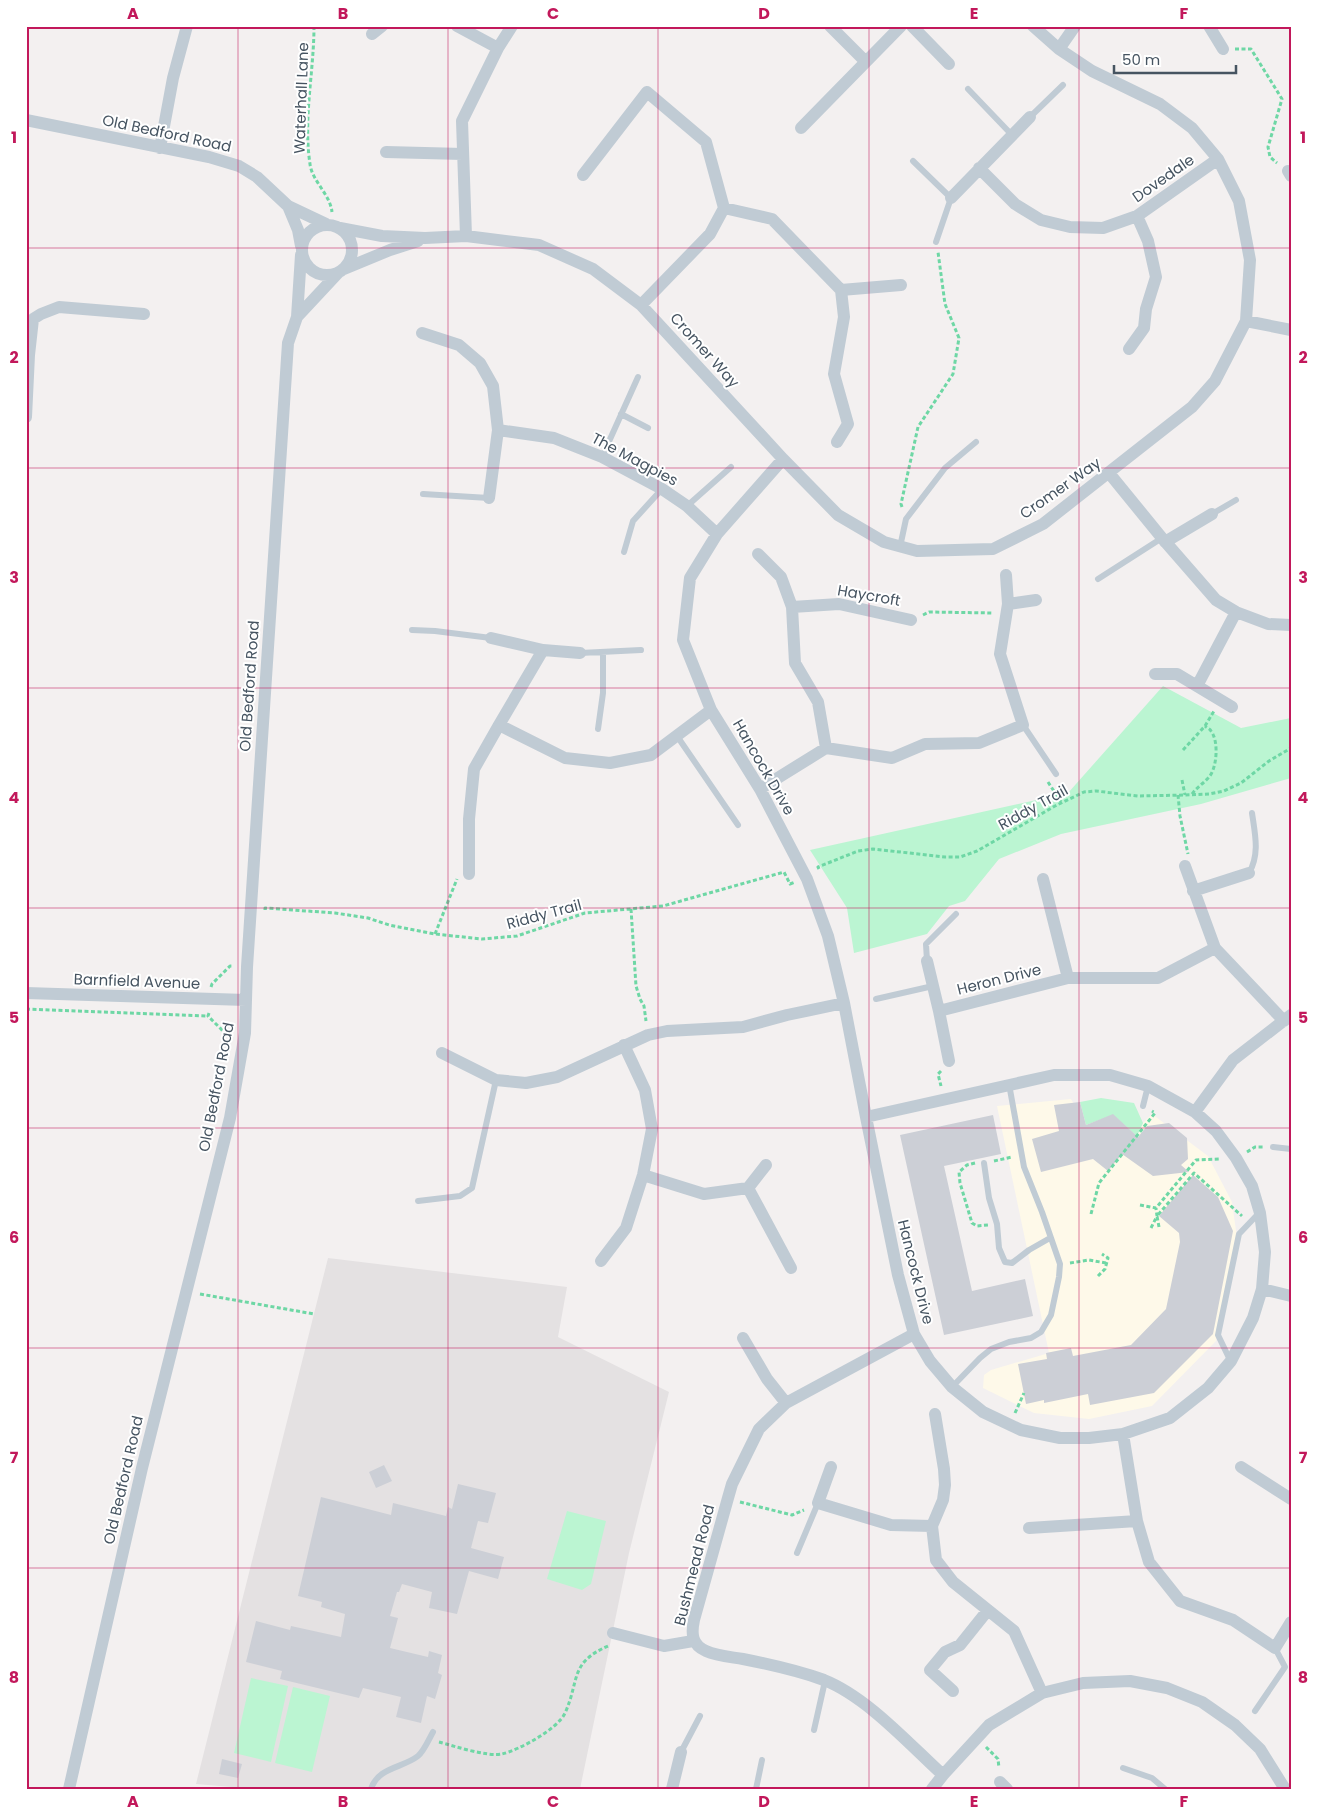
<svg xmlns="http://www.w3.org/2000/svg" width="1317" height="1815" font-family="Poppins,sans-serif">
<rect width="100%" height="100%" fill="#f3f0f0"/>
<path fill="#fef9e9" d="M1071 1099 1086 1125 1113 1114 1137 1136 1143 1123 1152 1114 1208 1156 1232 1202 1237 1238 1216 1341 1152 1406 1089 1419 1034 1413 983 1388 984 1375 991 1370 1049 1353 997 1106Z"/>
<path fill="#e4e1e2" d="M328 1258 567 1287 558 1337 669 1392 629 1553 580 1789H255L196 1784Z"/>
<path fill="#bbf5d2" d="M1163 686 1241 728 1291 718V778L1201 804 1061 834 999 859 965 901 949 906 927 934 854 953 847 908 810 850 1068 793Z
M1101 1098 1134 1103 1143 1123 1137 1136 1113 1115 1086 1125 1080 1102Z
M567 1511 606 1521 591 1584 582 1590 547 1579Z
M251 1678 288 1686 271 1762 234 1753Z
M293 1687 330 1696 312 1772 275 1763Z"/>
<path fill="#cccfd6" d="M1080 1102 1086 1125 1113 1114 1138 1137 1147 1126 1169 1123 1187 1138 1188 1159 1181 1165 1189 1172 1153 1176 1122 1154 1108 1171 1093 1159 1041 1172 1032 1139 1059 1131 1054 1105Z
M993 1115 1001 1154 944 1166 972 1291 1025 1279 1033 1316 944 1335 900 1135Z
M1193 1175 1218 1197 1233 1231 1213 1334 1154 1393 1090 1405 1088 1394 1044 1403V1400L1026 1404 1018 1364 1047 1359 1046 1353 1071 1348 1073 1356 1131 1345 1166 1309 1180 1242 1179 1233 1159 1216Z
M384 1465 392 1481 376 1488 369 1472Z
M458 1484 496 1493 488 1523 478 1521 471 1548 504 1557 498 1579 469 1571 457 1614 429 1608 432 1592 402 1584 399 1592H397L390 1616 398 1618 390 1648 428 1657 429 1651 442 1655 438 1673 442 1675 435 1699 427 1696 421 1723 396 1717 401 1697 363 1688 359 1698 280 1679 282 1671 246 1662 256 1621 290 1630 291 1626 341 1637 345 1614 321 1607 322 1602 298 1596 321 1497 391 1515 393 1503 446 1516 448 1507 452 1509Z
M222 1759 242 1764 238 1778 219 1774Z"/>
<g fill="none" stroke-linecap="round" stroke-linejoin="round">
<path stroke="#6ed7a5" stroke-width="3" stroke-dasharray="4 2.5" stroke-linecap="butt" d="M314 26C314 72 303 118 310 164 312 181 330 194 332 212
M1235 49H1251L1282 99 1268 147 1270 157 1277 163
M902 507 901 504 918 427 953 374 959 338 945 304 938 252
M923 615 929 612 993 613
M1183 750 1205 726 1214 711
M1182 780 1185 795
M1048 782 1061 802
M1192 794C1197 787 1203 784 1209 777 1217 768 1219 741 1211 731 1210 729 1207 728 1205 726
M1178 795 1180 816 1188 854
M819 869 818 867 858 851 873 849 945 857H960L977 851 1055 806 1084 792 1096 791 1138 796 1185 795 1209 794 1224 791 1241 783 1269 761 1291 748
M631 909 636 986 640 999 644 1006 646 1021
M265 910V908L335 913 368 918 389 925 435 934 482 939 517 936 585 913 663 906 784 872 790 884 795 882
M435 934 457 879
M211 987 212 984 230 966H233
M26 1009 208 1016
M209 1013 208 1016 223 1031 232 1032
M941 1071 938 1074 941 1086
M1247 1152 1255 1147H1265
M994 1161 1012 1157
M975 1163 967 1165 959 1172 960 1183 972 1223 977 1226 988 1225
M1140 1205 1156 1208 1196 1160 1220 1159
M1091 1214 1099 1183 1155 1113 1152 1111
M1159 1227 1157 1216 1194 1173 1242 1216
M1151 1228 1157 1216 1156 1208
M1070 1263 1089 1260 1106 1263
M1098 1276 1105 1269 1108 1258 1102 1254
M200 1294 314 1314
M1015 1413 1024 1393
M740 1502 792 1515 804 1510
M439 1742C454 1746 487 1757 502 1754 519 1750 558 1729 565 1713 580 1680 569 1663 608 1646
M986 1747 998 1759 999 1768"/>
<path stroke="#c0cbd4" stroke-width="6" d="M968 89 1012 135
M1030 117 1063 85
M913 161 951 198 936 242
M621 414 648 428
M602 457 638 377
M423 494 489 498
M687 506 731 467
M1212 514 1236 500
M900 547 906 519 945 468 976 442
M624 552 633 521 662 489
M1098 579 1162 538
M412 630 435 631 491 638
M580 653 641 650
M1023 725 1056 774
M598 729 603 693V652
M677 736 738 825
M1249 873C1260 854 1255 834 1252 813
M927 961 926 944 956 914
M876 999 933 986
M1143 1106 1148 1086
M1273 1147 1291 1149
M984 1163 989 1198 997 1224 999 1248 1005 1262 1012 1263 1029 1250 1050 1238
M418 1201 460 1196 472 1188 496 1080
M1230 1360 1218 1335 1239 1234 1259 1213
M952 1387 980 1358 991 1349 1009 1342 1031 1338 1041 1332 1051 1315 1059 1277 1060 1264 1042 1212 1024 1167 1009 1084
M797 1553 818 1503
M1255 1711 1285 1667 1275 1648
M814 1730 825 1681
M681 1752 700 1716
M1123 1768 1152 1778 1165 1789
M371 1789C378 1767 403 1768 418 1756 424 1751 429 1739 433 1732
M756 1789 762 1760"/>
<path stroke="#c0cbd4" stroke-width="12" d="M457 26 498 48
M830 26 865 61
M912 26 949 64
M1209 26 1223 49
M372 34 382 26
M1059 49 1075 26
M26 120 209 157 239 166 257 177 288 206 326 224
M801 128 901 26
M160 148 173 78 187 26
M386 152 463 154
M979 168 1015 204 1041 220 1070 227 1103 228 1137 216 1218 159
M1288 171 1291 176
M583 175 647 92 706 142 724 208 710 234 641 305
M951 198 1030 117
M288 206 298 230 301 246
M724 208 772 219 841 290 844 317 834 374 848 424 837 442
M302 250a25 25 0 1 1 50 0a25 25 0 1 1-50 0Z
M340 228 382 236 425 238 466 236 539 245 593 269 641 305 783 459 838 515 884 542 917 551 993 549 1043 524 1192 407 1215 381 1246 321 1250 260 1239 201 1218 159 1192 128 1160 104 1092 71 1059 49 1033 26
M466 236 462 121 498 48 512 26
M344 269 390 250 418 241
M841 290 901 285
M297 317 338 273
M1246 321 1291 330
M422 333 459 345 480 363 493 386 498 430 554 438 602 457 662 489 687 506 717 534
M1129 349 1144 328 1146 309 1156 277 1148 241 1137 216
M26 417 29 355 33 319 41 314 59 307 144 314
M783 459 717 534 690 578 683 640 711 710 760 789 807 879 828 936 844 1003 866 1117 898 1275 914 1334 930 1361 952 1387 983 1412 1021 1430 1060 1438H1089L1123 1434 1170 1418 1208 1388 1231 1361 1253 1318 1262 1289 1265 1252 1260 1213 1252 1186 1236 1158 1216 1131 1195 1112 1148 1086 1110 1075H1054L866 1117
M1109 473 1162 538 1216 600 1236 612 1268 624 1291 625
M489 498 498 430
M1165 542 1212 514
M758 554 781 577 792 607
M1008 604 1036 600
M491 638 543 650
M1155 674H1177L1232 707
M1197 686 1236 612
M499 725 543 650 580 653
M826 748 818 702 795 663 792 607 839 604 911 620
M760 789 826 748 892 758 925 744 979 743 1023 725 1000 654 1008 604 1006 575
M1185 866 1215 948 1284 1021
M469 874V819L474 769 499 725 565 758 610 763 651 755 711 710
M1043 879 1068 978H1158L1215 948
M1193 891 1249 873
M927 961 939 1011 1068 978
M26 993 246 1000
M939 1011 949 1061
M442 1053 496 1080 526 1083 557 1077 648 1035 667 1031 743 1027 787 1015 844 1003
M1195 1112 1233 1060 1291 1015
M643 1175 704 1194 748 1188 791 1268
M748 1188 766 1165
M601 1261 626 1228 643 1175 652 1129 645 1090 624 1045
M1262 1289 1291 1296
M914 1334 786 1403 759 1429 732 1484 728 1498 694 1620C691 1634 692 1645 706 1651 717 1656 732 1657 743 1659 768 1664 802 1672 824 1680 867 1697 909 1744 943 1775L989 1725 1042 1693 1083 1683 1130 1681 1167 1688 1202 1702 1235 1725 1260 1749 1285 1789
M743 1338 767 1379 786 1403
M935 1414 944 1469 945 1485 943 1500 932 1526 936 1560 953 1582 1014 1631 1042 1693
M1123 1434 1137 1521 1149 1562 1180 1601 1233 1620 1275 1648 1291 1622
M831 1467 818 1503 891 1525 932 1526
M1241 1467 1291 1499
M1029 1528 1137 1521
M613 1633 664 1646 693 1641
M953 1691 930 1670 945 1652 960 1645 988 1610
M1000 1782 1007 1789
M69 1789 142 1468 230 1118 245 1033 247 967 288 343 297 317 301 255
M672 1789 681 1752
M932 1789 943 1775"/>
</g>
<path fill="none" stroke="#c2185b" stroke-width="1" stroke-opacity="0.55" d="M238 26V1789M448 26V1789M658 26V1789M869 26V1789M1079 26V1789M26 248H1291M26 468H1291M26 688H1291M26 908H1291M26 1128H1291M26 1348H1291M26 1568H1291"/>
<g text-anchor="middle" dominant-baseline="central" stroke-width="4" stroke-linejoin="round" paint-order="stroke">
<g font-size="15" fill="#465461" stroke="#fff">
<text transform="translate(301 98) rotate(-88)">Waterhall Lane</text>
<text transform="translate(167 133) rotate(12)">Old Bedford Road</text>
<text transform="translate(1163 178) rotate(-35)">Dovedale</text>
<text transform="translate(705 350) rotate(48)">Cromer Way</text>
<text transform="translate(635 459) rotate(28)">The Magpies</text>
<text transform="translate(1060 488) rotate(-35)">Cromer Way</text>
<text transform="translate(869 595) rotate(10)">Haycroft</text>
<text transform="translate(249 686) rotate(-86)">Old Bedford Road</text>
<text transform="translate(764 767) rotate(60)">Hancock Drive</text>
<text transform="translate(1033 807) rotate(-29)">Riddy Trail</text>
<text transform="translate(544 914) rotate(-15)">Riddy Trail</text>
<text transform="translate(999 979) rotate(-14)">Heron Drive</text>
<text transform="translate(137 981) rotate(2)">Barnfield Avenue</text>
<text transform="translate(216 1087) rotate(-79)">Old Bedford Road</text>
<text transform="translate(916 1272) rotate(76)">Hancock Drive</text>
<text transform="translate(123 1480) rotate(-77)">Old Bedford Road</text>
<text transform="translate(694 1565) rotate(-76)">Bushmead Road</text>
</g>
</g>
<rect width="1317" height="1815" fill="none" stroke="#ffffff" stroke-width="55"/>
<path d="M1114 65v8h122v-8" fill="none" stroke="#465461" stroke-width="2.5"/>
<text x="1122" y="65" font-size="15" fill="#465461" stroke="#ffffff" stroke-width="4" paint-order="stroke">50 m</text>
<rect x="28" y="28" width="1262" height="1760" fill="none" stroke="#c2185b" stroke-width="2"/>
<g font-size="16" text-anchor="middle" font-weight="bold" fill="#c2185b">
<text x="133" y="19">A</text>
<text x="343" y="19">B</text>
<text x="553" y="19">C</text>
<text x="764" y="19">D</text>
<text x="974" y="19">E</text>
<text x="1184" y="19">F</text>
<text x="14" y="143">1</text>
<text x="1303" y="143">1</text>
<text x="14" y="363">2</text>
<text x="1303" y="363">2</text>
<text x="14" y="583">3</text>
<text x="1303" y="583">3</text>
<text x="14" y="803">4</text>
<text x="1303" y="803">4</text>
<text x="14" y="1023">5</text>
<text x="1303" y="1023">5</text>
<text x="14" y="1243">6</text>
<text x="1303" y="1243">6</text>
<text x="14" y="1463">7</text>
<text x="1303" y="1463">7</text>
<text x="14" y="1683">8</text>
<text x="1303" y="1683">8</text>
<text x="133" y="1807">A</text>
<text x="343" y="1807">B</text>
<text x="553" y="1807">C</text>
<text x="764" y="1807">D</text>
<text x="974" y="1807">E</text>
<text x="1184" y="1807">F</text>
</g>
</svg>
